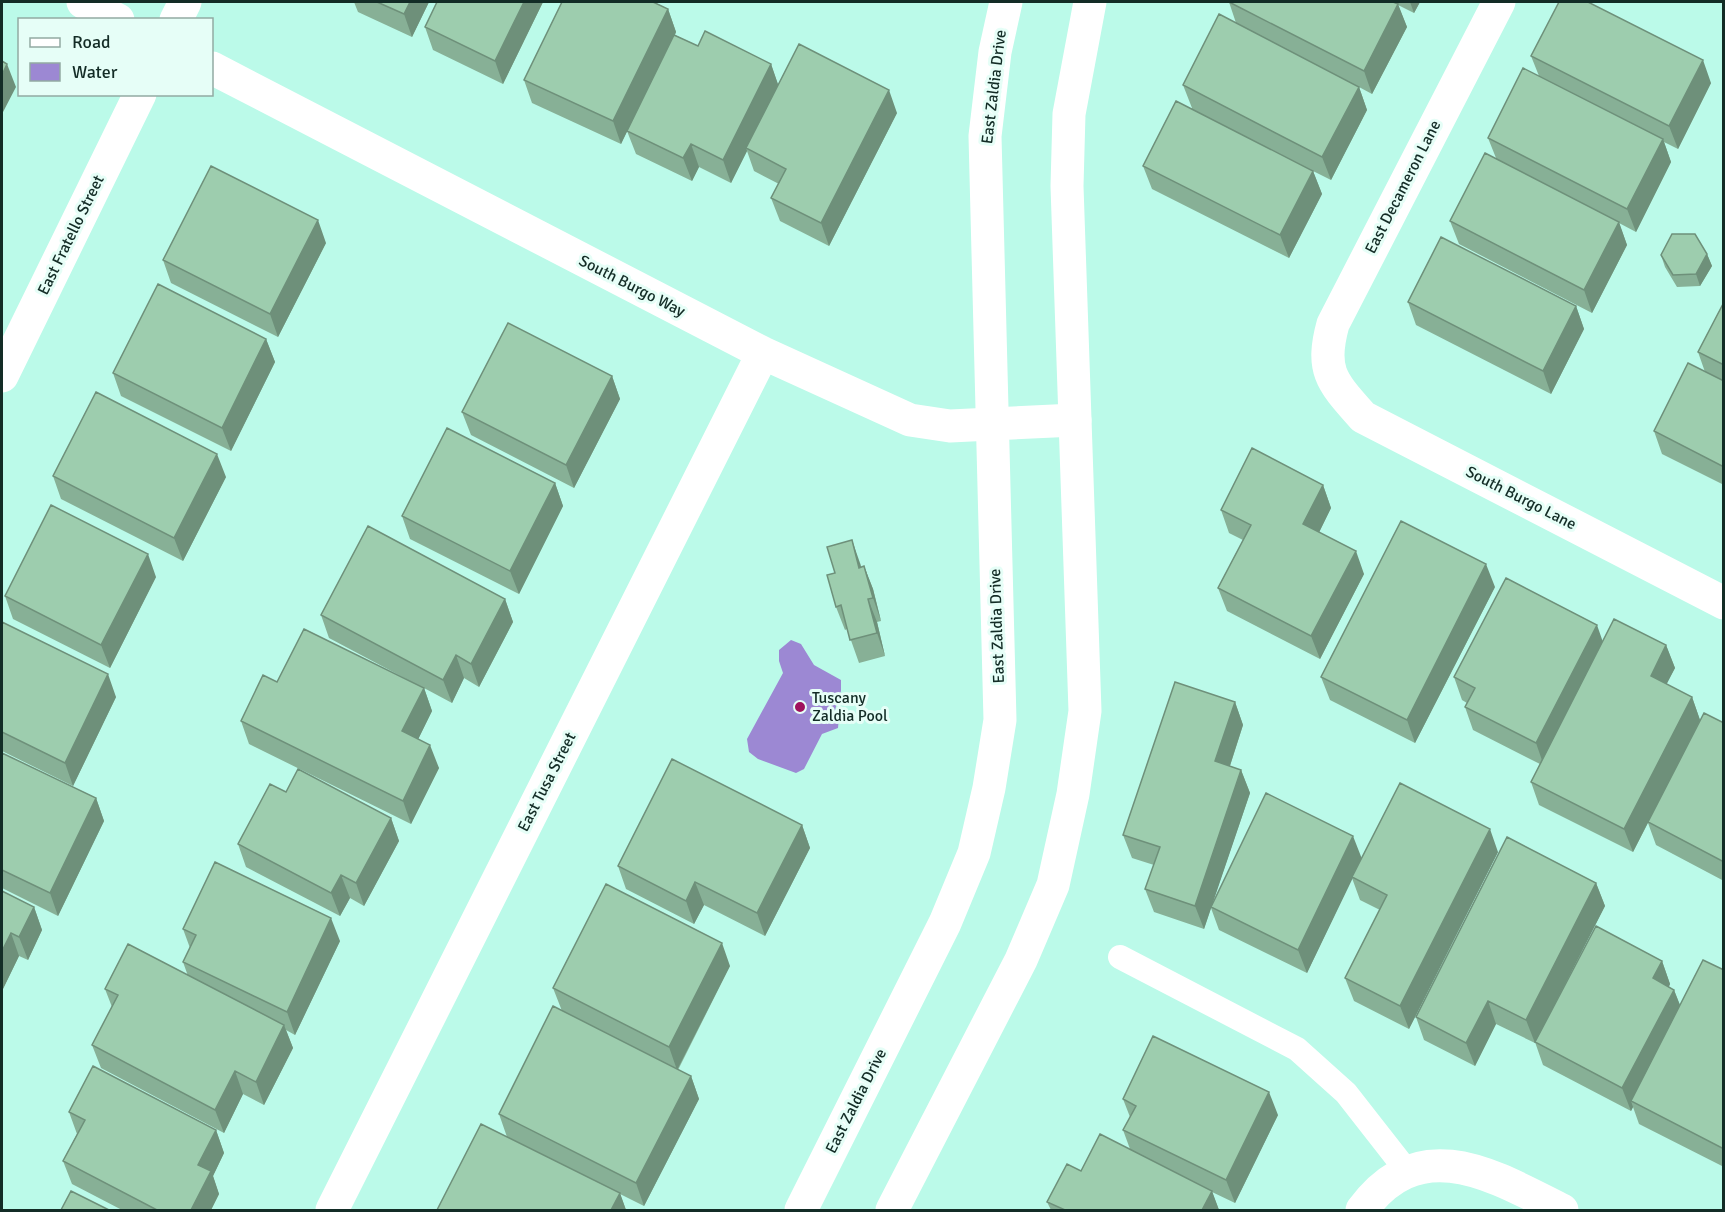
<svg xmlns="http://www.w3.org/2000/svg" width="1725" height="1212" font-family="Signika,sans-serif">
<rect width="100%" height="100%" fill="#bbfae9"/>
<path fill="#9c88d3" d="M791 640 801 644 814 665 841 680V691L834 713 839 717 838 728 822 734 804 769 796 773 758 759 749 752 747 739 783 673 779 661V650Z"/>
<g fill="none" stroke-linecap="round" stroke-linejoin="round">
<path stroke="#fff" stroke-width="24" d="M1120 957 1297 1049 1346 1093 1407 1171"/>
<path stroke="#fff" stroke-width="33" d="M83 2 118 20
M1499 2 1333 324C1320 371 1332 382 1363 417L1724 603
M176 20 185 2
M212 68 763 353 910 420 950 426 1075 420
M2 376 140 94
M332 1210 763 353
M1362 1210C1420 1130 1494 1176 1562 1210"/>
<path stroke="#fff" stroke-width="33" d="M801 1210 945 923 974 853 989 788 1000 720 985 136 995 52 1006 2
M892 1210 1021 960 1053 885 1073 794 1085 711 1067 186 1069 114 1090 2"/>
</g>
<path fill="#87b096" d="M354 2H429L412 37 358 12Z
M437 2H543L503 84 433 50 425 27Z
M562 2H655L656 3 668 9 676 32 675 35 698 46 771 64 778 85 897 113 829 246 780 221 771 198 779 184 754 171 747 151 731 183 699 167 692 181 636 154 627 131 621 144 532 103 524 80Z
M1229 2H1420L1414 13 1398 5 1407 27 1372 94 1359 87 1367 110 1331 180 1313 171 1322 194 1289 258 1152 189 1143 166 1192 108 1183 85 1236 23Z
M1531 56 1711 83 1678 149 1664 142 1671 162 1636 232 1619 223 1627 245 1592 313 1459 244 1450 221 1496 158 1488 138 1539 76Z
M326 243 278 337 171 283 163 260Z
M1707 254 1712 266 1700 286 1677 287 1665 267 1661 255Z
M1408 302 1576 306 1584 329 1551 394 1416 325Z
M1724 302V485L1662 454 1654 431 1705 372 1698 352Z
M266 339 275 362 231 451 121 396 113 373Z
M612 376 620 399 574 488 471 435 462 412Z
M53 476 226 477 183 561 61 499Z
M555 483 563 506 519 594 410 539 402 516Z
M1323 485 1331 508 1319 532 1364 574 1320 659 1227 611 1218 588 1243 540 1229 533 1221 510Z
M860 563 861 567 864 566 873 589 881 621 877 622 885 656 859 663 847 629 845 630 836 607 835 573Z
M156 577 110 668 13 619 5 596Z
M1495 587 1415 743 1330 700 1321 677Z
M505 599 513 622 479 687 464 678 452 703 424 688 432 711 418 739 439 768 411 824 249 744 241 721 412 682 329 638 321 615Z
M2 622 116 697 73 786 2 751Z
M1603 641 1666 645 1675 668 1666 684 1692 697 1700 720 1724 723V881L1656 845 1648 823 1633 852 1539 805 1531 782 1540 764 1473 730 1465 707 1467 703 1462 700 1454 677Z
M1235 702 1243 725 1230 766 1241 770 1250 793 1212 904 1362 858 1498 852 1409 1029 1354 1001 1345 978 1380 910 1360 900 1352 878 1307 973 1219 930 1211 908 1204 929 1154 912 1145 889 1154 865 1132 858 1123 835Z
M2 753 96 798 104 821 58 916 2 888Z
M286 792 391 818 399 841 364 906 350 898 340 916 246 867 238 844Z
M802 825 810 848 765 936 704 905 694 924 626 889 618 866Z
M1596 883 1605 906 1546 1021 1662 961 1670 984 1669 987 1674 990 1680 1005 1724 970V1167L1639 1124 1633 1107 1631 1111 1543 1065 1535 1042V1043L1496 1024 1475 1066 1424 1040 1416 1017Z
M2 891 34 907 42 930 28 960 19 956 2 991Z
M183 929 340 941 295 1035 286 1030 293 1048 264 1105 243 1094 224 1133 101 1068 92 1045 112 1007 105 989 188 976 183 962 190 948Z
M730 966 678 1070 691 1076 699 1099 644 1206 620 1194 626 1210 545 1156 507 1137 499 1114 562 1011 553 988Z
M1123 1099 1278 1115 1235 1203 1212 1192 1219 1210H1051L1047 1202 1081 1171 1130 1149 1123 1130 1130 1117Z
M69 1112 216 1130 224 1153 213 1176 219 1194 211 1210H122L72 1184 63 1161 77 1134Z"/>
<path fill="#6e907a" d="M410 2H429L412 37 404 14Z
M524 2H543L503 84 495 61Z
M1410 2H1420L1414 13Z
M1398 4 1407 27 1372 94 1364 71Z
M668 9 676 32 621 144 613 121Z
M1703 60 1711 83 1678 149 1669 126Z
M7 64 16 87 2 114V75Z
M771 64 779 87 746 148 747 151 731 183 723 160Z
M1359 87 1367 110 1331 180 1322 157Z
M889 90 897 113 829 246 821 223Z
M1663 139 1671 162 1636 232 1627 209Z
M691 144 699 167 692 181 683 158Z
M1313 171 1322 194 1289 258 1280 235Z
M318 220 326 243 278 337 270 314Z
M1619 222 1627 245 1592 313 1584 290Z
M1707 254 1712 266 1700 286 1696 274Z
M1576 306 1584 329 1551 394 1543 371Z
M266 339 275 362 231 451 222 428Z
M612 376 620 399 574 488 566 465Z
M217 454 226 477 183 561 174 538Z
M555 483 563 506 519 594 510 571Z
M1323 485 1331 508 1312 547 1303 524Z
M852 540 860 563 867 591 859 568Z
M1356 551 1364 574 1320 659 1311 636Z
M148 554 156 577 110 668 101 645Z
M1486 564 1495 587 1415 743 1407 720Z
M864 566 873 589 881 621 873 598Z
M505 599 513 622 479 687 471 664Z
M868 599 877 622 885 656 877 633Z
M1597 625 1605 648 1544 766 1536 743Z
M1666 645 1675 668 1659 699 1651 676Z
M456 655 464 678 452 703 443 680Z
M108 674 116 697 73 786 65 763Z
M424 688 432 711 411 754 402 731Z
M1692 697 1700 720 1633 852 1624 829Z
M1235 702 1243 725 1224 784 1215 761Z
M430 745 439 768 411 824 403 801Z
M1241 770 1250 793 1204 929 1195 906Z
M96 798 104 821 58 916 50 893Z
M391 818 399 841 364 906 356 883Z
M802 825 810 848 765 936 757 913Z
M1490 829 1498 852 1409 1029 1400 1006Z
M1353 836 1362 859 1307 973 1298 950Z
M341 875 350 898 340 916 331 893Z
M695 882 704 905 694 924 686 901Z
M1596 883 1605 906 1535 1043 1526 1020Z
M34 907 42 930 28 960 19 937Z
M331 918 340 941 295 1035 287 1012Z
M11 933 19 956 2 991V951Z
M722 943 730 966 677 1070 669 1047Z
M1662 961 1670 984 1661 1001 1653 978Z
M1674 990 1683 1013 1631 1101 1633 1107 1631 1111 1622 1088Z
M1488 1001 1496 1024 1475 1066 1466 1043Z
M284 1025 293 1048 264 1105 256 1082Z
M235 1071 243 1094 224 1133 215 1110Z
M691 1076 699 1099 644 1206 636 1183Z
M1269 1092 1278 1115 1235 1203 1226 1180Z
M216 1130 224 1153 213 1176 219 1194 211 1210H191L198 1165Z
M1212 1191 1219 1210H1202Z
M620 1193 626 1210H611Z"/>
<path fill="#9dcdae" stroke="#6e907a" stroke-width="1.5" d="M377 2H410L404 14Z
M437 2H524L495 61 425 27Z
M562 2H653L668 9 613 121 524 80Z
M1229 2H1393L1398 4 1364 71Z
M1559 2H1588L1703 60 1669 126 1531 56Z
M1219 14 1359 87 1322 157 1183 85Z
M705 31 771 64 723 160 691 144 683 158 627 131 674 35 698 46Z
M799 44 889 90 821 223 771 198 786 169 746 148Z
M2 61 7 64 2 75Z
M1523 68 1663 139 1627 209 1488 138Z
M1176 101 1313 171 1280 235 1143 166Z
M1485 153 1619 222 1584 290 1450 221Z
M211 166 318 220 270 314 163 260Z
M1672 234H1695L1707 254 1696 274 1673 275 1661 255Z
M1441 237 1576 306 1543 371 1408 302Z
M158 284 266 339 222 428 113 373Z
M1724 302V365L1698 352Z
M508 323 612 376 566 465 462 412Z
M1688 363 1724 381V467L1654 431Z
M96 392 217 454 174 538 53 476Z
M447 428 555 483 510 571 402 516Z
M1252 448 1323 485 1303 524 1356 551 1311 636 1218 588 1251 525 1221 510Z
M51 505 148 554 101 645 5 596Z
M1401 521 1486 564 1407 720 1321 677Z
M368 526 505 599 471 664 456 655 443 680 321 615Z
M852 540 859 568 864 566 873 598 868 599 877 633 850 640 841 605 836 607 827 575 835 573 827 547Z
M1506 578 1597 625 1536 743 1465 707 1475 688 1454 677Z
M1614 619 1666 645 1651 676 1692 697 1624 829 1531 782Z
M2 622 108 674 65 763 2 732Z
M304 629 424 688 402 731 430 745 403 801 241 721 263 675 277 682Z
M1175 682 1235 702 1215 761 1241 770 1195 906 1145 889 1160 847 1123 835Z
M1704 713 1724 723V862L1648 822Z
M2 753 96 798 50 893 2 870Z
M672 759 802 825 757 913 695 882 686 901 618 866Z
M298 769 391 818 356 883 341 875 331 893 238 844 270 784 286 792Z
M1400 783 1490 829 1400 1006 1345 978 1387 895 1352 877Z
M1266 793 1353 836 1298 950 1211 907Z
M1507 837 1596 883 1526 1020 1488 1001 1466 1043 1416 1017Z
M215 862 331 918 287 1012 183 962 196 935 183 929Z
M606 884 722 943 669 1047 553 988Z
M2 891 34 907 19 937 11 933 2 951Z
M1596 926 1662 961 1653 978 1674 990 1622 1088 1535 1042Z
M128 944 284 1025 256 1082 235 1071 215 1110 92 1045 118 995 105 989Z
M1703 960 1724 970V1149L1631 1101Z
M553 1006 691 1076 636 1183 499 1114Z
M1153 1036 1269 1092 1226 1180 1123 1130 1136 1106 1123 1099Z
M93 1066 216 1130 198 1165 211 1171 191 1210H157L63 1161 85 1120 69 1112Z
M481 1124 620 1193 611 1210H437Z
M1100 1134 1212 1191 1202 1210H1065L1047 1202 1067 1164 1081 1171Z
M71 1191 109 1210H61Z"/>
<circle fill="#9f125d" stroke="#e6fef7" stroke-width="2" cx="800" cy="707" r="6"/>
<g text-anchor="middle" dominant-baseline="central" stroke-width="6" stroke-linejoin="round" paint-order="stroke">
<g font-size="16" fill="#132c26" stroke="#e6fef7">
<text transform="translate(994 87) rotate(-83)">East Zaldia Drive</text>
<text transform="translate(1403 187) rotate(-63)">East Decameron Lane</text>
<text transform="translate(71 235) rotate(-64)">East Fratello Street</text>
<text transform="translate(632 286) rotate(27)">South Burgo Way</text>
<text transform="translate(1521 498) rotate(27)">South Burgo Lane</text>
<text transform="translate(997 626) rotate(-92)">East Zaldia Drive</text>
<text transform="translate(547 782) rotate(-63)">East Tusa Street</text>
<text transform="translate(856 1101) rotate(-63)">East Zaldia Drive</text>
</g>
<g font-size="16" fill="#132c26" stroke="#e6fef7" text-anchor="start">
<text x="812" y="698">Tuscany<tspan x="812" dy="18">Zaldia Pool</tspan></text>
</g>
</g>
<rect width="1725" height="1212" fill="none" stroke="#132c26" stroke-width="6"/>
<rect x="18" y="18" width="195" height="78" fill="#e6fef7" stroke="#92aaa3" stroke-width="1.5"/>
<rect x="30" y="38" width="30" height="9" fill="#ffffff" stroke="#92aaa3" stroke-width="1.5"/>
<text x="72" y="48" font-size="18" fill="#132c26">Road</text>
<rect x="30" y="63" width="30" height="18" fill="#9c88d3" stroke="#92aaa3" stroke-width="1.5"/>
<text x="72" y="78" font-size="18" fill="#132c26">Water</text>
</svg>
